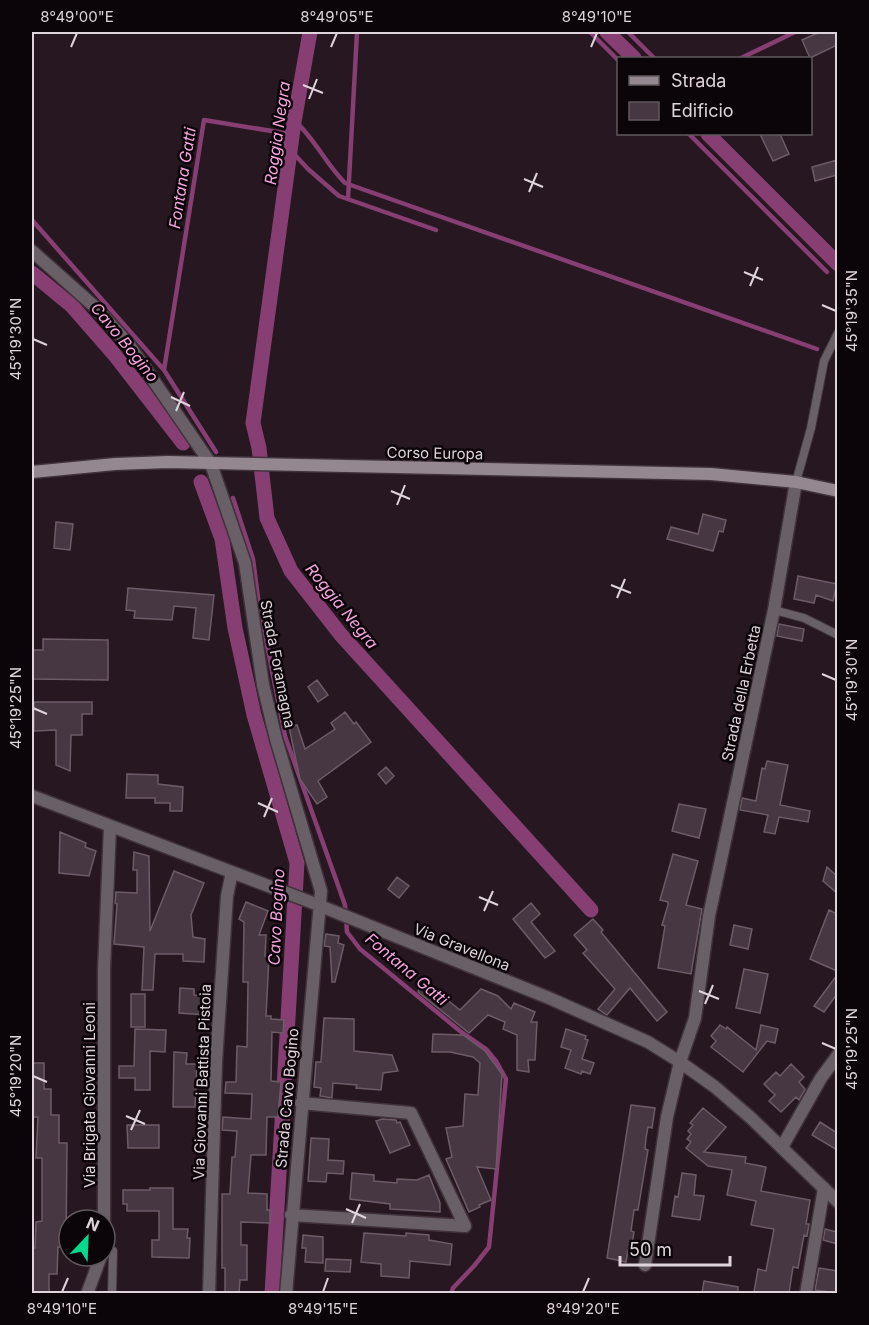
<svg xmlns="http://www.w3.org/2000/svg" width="869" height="1325" font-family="Inter,sans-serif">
<rect width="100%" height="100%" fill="#261721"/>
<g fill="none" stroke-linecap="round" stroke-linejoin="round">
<path stroke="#863e73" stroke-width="4.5" d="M590 32 618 60
M628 32 654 58
M741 58 795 32
M294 120C315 139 326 164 345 183L817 349
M689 134 827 272
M348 199 357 32
M32 220 164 370 216 452
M164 370 204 120 284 133 283 152 295 155 308 169 339 196 436 230
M233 498 253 559 259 605 285 736 345 905 347 932 360 949 460 1031 486 1049 496 1061 506 1079 489 1247 474 1266 453 1288 451 1294"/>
<path stroke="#863e73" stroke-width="15" d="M310 32 294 122 253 423 259 448 267 518 291 571 341 635 591 910
M607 32 634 58
M708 134 838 264
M32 273 72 306 114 354 183 443
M201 482 222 539 235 628 254 715 297 863 272 1294"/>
</g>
<path fill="#473742" stroke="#6d5c67" stroke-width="1.5" d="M820 32H837V45L810 58 802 40Z
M760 134H780L789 154 773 161Z
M837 160V175L815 181 812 167Z
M703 514 726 520 723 532 719 531 713 551 667 539 671 527 698 534Z
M56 522 73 524 70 550 54 548Z
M798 576 837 584 833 601 816 595 814 603 794 599Z
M128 588 214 595 209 640 193 638 196 608 174 606 172 620 134 618 135 611 126 610Z
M779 624 804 629 802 641 777 636Z
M43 639 108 640V680L32 679V650H43Z
M317 680 328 695 318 702 308 687Z
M34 702H92V714H82V735H71L70 771 56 765V730L34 731Z
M345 712 354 724 356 722 371 742 318 781 327 797 317 804 300 779 289 727 297 725 305 749 335 729 331 723Z
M767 761 788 765 780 805 810 811 808 822 779 817 775 834 764 832 768 815 740 810 742 798 756 801 762 768 765 769Z
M386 767 394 776 386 784 378 774Z
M127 774 158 775V784L183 787 182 811H170V803H155V798H126Z
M679 804 706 809 699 838 672 831Z
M60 832 86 843 85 847 96 851 89 876 59 873Z
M134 852 149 856 150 931 174 871 204 883 191 915 193 937 205 939 204 962 183 961V954H155L153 990H142L144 947 114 944 117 904 115 903 116 892 137 893V870H133Z
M673 854 698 861 686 905 702 909 691 974 658 968 665 926 662 925 668 905V902L660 900Z
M827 867 837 876V893L823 881Z
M397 877 409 886 399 898 388 889Z
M246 902 268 911 259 935H266L265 956 269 957 266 1016H271V1019L284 1020 283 1033 272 1032 271 1081 281 1082 278 1117H267L266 1155H251L248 1193 267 1194V1210H270V1223L241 1222V1245H247V1280H240L239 1293H225V1268H222V1194H230L232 1157H235L237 1131 222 1130 223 1117 251 1119 252 1094 225 1093 226 1082H236L237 1046 247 1047 248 982H243L244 922 239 919Z
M531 903 540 914 531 922 555 951 545 958 513 919Z
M829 910 837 914V971L810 959Z
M593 919 603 930 601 932 667 1012 657 1021 630 988 607 1015 598 1009 615 989 583 953 587 950 574 935Z
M734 925 752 929 748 949 730 945Z
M326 934 339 936 338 943 344 945 335 982H332L330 947 324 946Z
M744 969 768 974 760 1013 736 1008Z
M837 975V994L824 1012 814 1006Z
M422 980 460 1010 481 989 498 996 511 1009 514 1003 535 1012 531 1022H537L535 1060H528L529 1072 517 1070V1035L503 1029 505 1022 488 1015 469 1033 418 992Z
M180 988 194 989V995L208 996 207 1015 179 1013Z
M131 994H145V1027H131Z
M324 1018 354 1019V1051L392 1055 398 1071 383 1073 381 1090 356 1088 357 1085 333 1083 332 1098 320 1096 321 1088 314 1087 316 1062H321Z
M720 1025 726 1029 727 1027 756 1050 761 1025 778 1029 775 1043 767 1041 743 1072 711 1047 716 1041 711 1036Z
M135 1029 166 1030 165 1052 150 1051V1090H135V1078H119V1066H134Z
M566 1029 586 1036 585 1039 588 1040 582 1059 594 1063 590 1074 582 1071 581 1074 565 1068 571 1050 561 1047Z
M433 1034 463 1035 485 1051 502 1074 496 1169 477 1167 491 1200 479 1205 480 1207 469 1212 446 1159 452 1157 446 1128 463 1126 465 1094 478 1095 480 1063 473 1057 450 1052H432Z
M174 1052 187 1053 186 1064H197L195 1107H173Z
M32 1063H44V1089H51V1115H59V1143H67L66 1247H58L57 1274H49V1293H32V1248H35L36 1222 42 1221V1158H36L38 1117H32Z
M791 1064 804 1077 799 1082 805 1089 799 1100 796 1097 781 1112 769 1101 775 1095 764 1084 776 1072 780 1076Z
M631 1105 655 1108 652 1128 648 1127 646 1138 645 1149 648 1150 638 1210H634L631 1231 634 1232 631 1251H628L626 1262 607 1258Z
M703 1108 726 1127 704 1152 746 1157 745 1163 766 1167 761 1191 810 1200 806 1224H809L807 1236 804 1235 798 1268 793 1267 789 1293 754 1292 758 1269 766 1271 774 1229 751 1225 756 1201 727 1195 732 1170 708 1166 686 1148 691 1142 687 1139 691 1134 688 1131 693 1125 690 1123Z
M382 1119 396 1120 397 1123 400 1122 410 1145 390 1153 376 1121Z
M820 1122 837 1133V1150L812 1135Z
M127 1125H159V1148H128Z
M311 1138 329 1139 328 1160 344 1161 343 1174 327 1173 326 1182 308 1181Z
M352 1173 374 1175V1181L397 1183V1179L417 1180 429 1175 440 1203V1212L390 1209V1204L350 1199Z
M682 1173 696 1175 694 1195 704 1196 700 1220 672 1216 675 1196 678 1197Z
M150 1188H173V1229H188L187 1238H190L189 1258 152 1257V1240H159V1211H127V1204H123V1190H150Z
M825 1229 837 1232V1244L823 1240Z
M364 1233 406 1236V1233L429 1235V1240L452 1244 450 1265 410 1261 409 1278 381 1276V1264L361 1262Z
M303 1235 323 1237V1263L305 1262 306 1248H302Z
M326 1259 351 1260 350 1272 325 1271Z
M819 1268 837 1271V1293L815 1290Z
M704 1281 738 1287V1293H702Z"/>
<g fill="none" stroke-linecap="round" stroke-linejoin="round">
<defs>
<path id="lane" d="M796 482 811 428 824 361 838 333
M774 610 804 618 838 635
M112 1294 113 1251"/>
<path id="street" d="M32 251 95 307 127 342 211 464 245 563 263 685 276 739 321 891 286 1294
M32 796 308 901 549 998 648 1042 680 1062 715 1087 751 1118 838 1202
M782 1147 821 1078 838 1055
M291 1215 465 1226 411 1113 301 1103
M104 1220V970L110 827
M645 1265 667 1117 680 1062 695 1018 709 916 774 610 796 482
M87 1294 101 1256
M209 1294 216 1062 227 896 232 872
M806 1294 824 1188"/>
<path id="secondary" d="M32 472 115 464 168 462 711 474 796 482 838 491"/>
</defs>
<use href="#lane" stroke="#40313b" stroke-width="10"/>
<use href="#street" stroke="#40313b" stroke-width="15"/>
<use href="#secondary" stroke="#40313b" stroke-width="15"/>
<use href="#lane" stroke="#686066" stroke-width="8"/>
<use href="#street" stroke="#686066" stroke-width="12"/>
<use href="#secondary" stroke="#948790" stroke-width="12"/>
</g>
<path fill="none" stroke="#dfd4db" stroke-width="2" d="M71 47 77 33M331 47 337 33M591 47 597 33M303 85 323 93M309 99 317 79M524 179 543 187M529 192 537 173M744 272 763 280M750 286 758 267M822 305 836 311M33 339 47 345M171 397 190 406M176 411 184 392M391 491 410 499M397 505 405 485M611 585 631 593M617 598 625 579M822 674 836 680M33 708 47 714M258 803 278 812M264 817 272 798M479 897 498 905M484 911 493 891M699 991 719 999M705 1004 713 985M822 1043 836 1049M33 1076 47 1082M126 1116 145 1124M131 1130 140 1110M346 1209 366 1218M352 1223 360 1204M62 1292 68 1278M323 1292 328 1278M583 1292 589 1278"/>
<g text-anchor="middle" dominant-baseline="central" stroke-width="5" stroke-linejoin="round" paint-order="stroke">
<g font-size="15" fill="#dfd4db" stroke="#0b0509">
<text transform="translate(435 453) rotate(1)">Corso Europa</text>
<text transform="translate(278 664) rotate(79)">Strada Foramagna</text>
<text transform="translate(741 693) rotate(-78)">Strada della Erbetta</text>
<text transform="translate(462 947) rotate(22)">Via Gravellona</text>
<text transform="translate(202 1082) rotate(-88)">Via Giovanni Battista Pistoia</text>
<text transform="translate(89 1095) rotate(-90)">Via Brigata Giovanni Leoni</text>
<text transform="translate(287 1098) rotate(-85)">Strada Cavo Bogino</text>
</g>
<g font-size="16" font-style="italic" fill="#f7a5df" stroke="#0b0509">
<text transform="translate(277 133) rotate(-82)">Roggia Negra</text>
<text transform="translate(182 178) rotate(-81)">Fontana Gatti</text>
<text transform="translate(125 342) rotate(51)">Cavo Bogino</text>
<text transform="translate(342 606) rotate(51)">Roggia Negra</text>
<text transform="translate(276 917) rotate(-87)">Cavo Bogino</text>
<text transform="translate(407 969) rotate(40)">Fontana Gatti</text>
</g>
</g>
<rect width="869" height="1325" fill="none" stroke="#0b0509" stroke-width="66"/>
<rect x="617" y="57" width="195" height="78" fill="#0b0509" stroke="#60585d" stroke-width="1.5"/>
<rect x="629" y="76" width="30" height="9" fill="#948790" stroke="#60585d" stroke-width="1.5"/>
<text x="671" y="87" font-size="18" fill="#dfd4db">Strada</text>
<rect x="629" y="102" width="30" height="18" fill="#473742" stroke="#60585d" stroke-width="1.5"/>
<text x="671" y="117" font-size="18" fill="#dfd4db">Edificio</text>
<g transform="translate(87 1238) rotate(23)"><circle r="28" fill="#0b0509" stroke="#60585d" stroke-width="1.5"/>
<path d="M0-4.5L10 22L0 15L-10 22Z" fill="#05d98b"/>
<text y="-9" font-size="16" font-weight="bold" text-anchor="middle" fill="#dfd4db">N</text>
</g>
<path d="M620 1256v9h110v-9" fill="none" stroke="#dfd4db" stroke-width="3"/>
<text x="629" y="1256" font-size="18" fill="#dfd4db" stroke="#0b0509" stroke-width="4.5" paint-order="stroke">50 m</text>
<rect x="33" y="33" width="803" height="1259" fill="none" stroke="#dfd4db" stroke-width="2"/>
<g font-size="15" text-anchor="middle" fill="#dfd4db">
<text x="77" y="22">8°49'00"E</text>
<text x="337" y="22">8°49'05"E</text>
<text x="597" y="22">8°49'10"E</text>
<text transform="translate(852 311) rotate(-90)" y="5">45°19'35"N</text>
<text transform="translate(16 339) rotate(-90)" y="5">45°19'30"N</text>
<text transform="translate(852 680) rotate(-90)" y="5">45°19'30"N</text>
<text transform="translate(16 708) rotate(-90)" y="5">45°19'25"N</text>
<text transform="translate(852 1049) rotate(-90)" y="5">45°19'25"N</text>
<text transform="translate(16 1076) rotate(-90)" y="5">45°19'20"N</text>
<text x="62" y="1314">8°49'10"E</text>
<text x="323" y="1314">8°49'15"E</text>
<text x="583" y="1314">8°49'20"E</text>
</g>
</svg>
